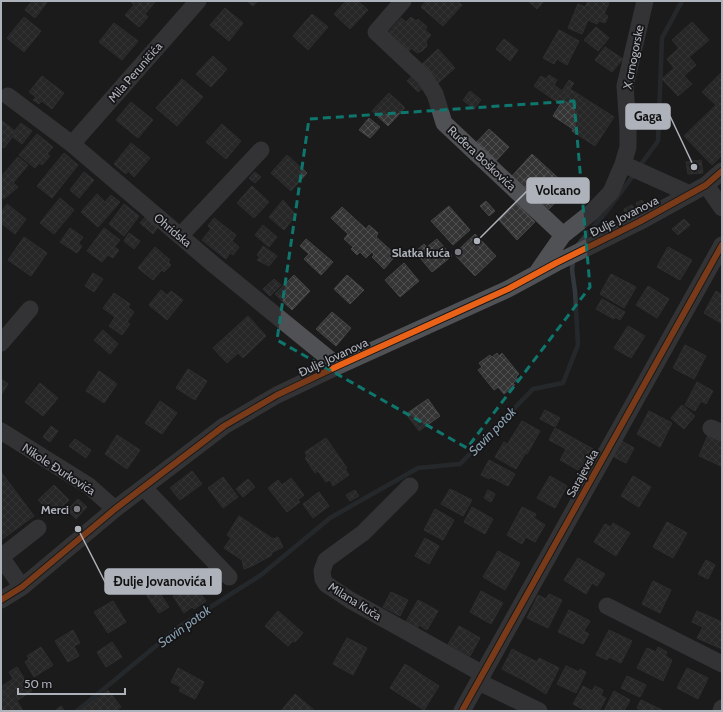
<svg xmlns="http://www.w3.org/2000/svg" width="723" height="712" font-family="Cabin,sans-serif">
<defs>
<pattern id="building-cross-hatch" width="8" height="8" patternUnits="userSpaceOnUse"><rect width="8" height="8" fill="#353536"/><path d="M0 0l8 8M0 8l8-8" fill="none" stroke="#505051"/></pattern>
</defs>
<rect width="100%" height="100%" fill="#1b1b1b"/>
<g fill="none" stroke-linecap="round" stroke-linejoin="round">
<path stroke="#32383e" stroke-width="4.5" d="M639 167 658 141 662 38 682 1
M576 247 607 211 635 173
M77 711 179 627 261 575 330 518 418 468 460 464 533 389 563 383 578 345 575 291 572 270 573 260"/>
</g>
<path fill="url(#building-cross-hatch)" stroke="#444547" d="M32 1H48L35 18 25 10Z
M132 1 155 2 145 14 148 17 139 27 125 15 134 5 131 2Z
M247 1H258L253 6Z
M346 1H358L368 10 350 29 334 14Z
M426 1H457L462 5 443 26 421 7Z
M528 1H544L537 9Z
M588 1H604L609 3 604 14 608 16 605 23 599 21 597 24 588 20 582 34 568 28 578 4 585 7Z
M225 8 243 23 229 41 210 25Z
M312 14 328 27 308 50 293 36Z
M24 17 41 31 24 52 7 38Z
M411 17 416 21 418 19 427 27 425 30 431 35 426 41 427 46 422 51 417 53 411 48 409 51 403 45 402 47 387 34 401 18 406 22Z
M692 22 709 40 689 57 696 65 684 76 692 84 678 96 662 79 674 68 667 59 679 48 672 40Z
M114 23 138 41 122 60 99 42Z
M596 27 609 38 598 51 584 40Z
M559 30 579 41 567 65 557 59 554 64 543 58Z
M504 39 518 50 510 61 496 49Z
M605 47 623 59 612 72 595 60Z
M438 49 455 68 437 84 421 65Z
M213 56 227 69 211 87 196 74Z
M722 72V155L712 165 684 136 716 105 702 92Z
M414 75 425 86 418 92 407 81Z
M549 75 557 80 554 85 562 91 569 80 574 83 560 104 534 86 541 76 546 79Z
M42 76 64 93 52 109 42 101 39 104 33 100 36 97 29 92Z
M182 79 203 97 177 126 156 108Z
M570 89 614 117 595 146 572 131 573 129 553 116Z
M470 91 481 100 474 109 463 100Z
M389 93 405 108 388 126 372 111Z
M131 102 153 120 138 138 116 120Z
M369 118 380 127 370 138 359 130Z
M1 120 16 132 4 148 1 146Z
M21 123 32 131 22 144 13 137 17 131 15 130Z
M222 124 241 141 226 159 206 142Z
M489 129 509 147 492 165 472 147Z
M37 134 53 147 47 154 50 156 42 165 39 163 35 168 19 155Z
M131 143 150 158 134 177 128 171 126 174 114 164Z
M64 153 78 165 52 198 37 186Z
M532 154 569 188 549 209 512 176Z
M287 155 307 173 291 191 271 173Z
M18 157 28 165 13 183 18 187 4 199 1 196V177Z
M701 160 703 173 688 174 686 162Z
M84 172 94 180 79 198 70 190Z
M255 172 261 177 255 183 249 178Z
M252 186 269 202 254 218 237 203Z
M97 194 105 202 111 195 120 202 98 227 81 212Z
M60 198 74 210 54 234 40 223Z
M283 200 296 215 284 230 269 217Z
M642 200 646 206 639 209 636 203Z
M486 201 495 211 489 216 480 206Z
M517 203 535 222 517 240 499 220Z
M7 204 26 219 15 234 1 223V212Z
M124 204 139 216 124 236 109 224Z
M632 205 635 210 625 214 624 209Z
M449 206 470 230 453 245 431 221Z
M342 207 366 229 369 225 378 233 376 237 396 255 384 269 372 257 374 255 372 252 366 258 360 252 357 255 351 249 353 247 344 239 348 234 331 218Z
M149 213 161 223 153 234 140 223Z
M214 218 236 235 232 241 239 247 233 255 230 253 226 259 202 240 211 229 208 226Z
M684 219 690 225 678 235 672 229Z
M263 225 277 237 269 247 255 235Z
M70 228 83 237 78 244 82 246 77 253 60 242Z
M104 228 120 240 114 247 119 250 113 258 108 255 102 262 87 251Z
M129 233 140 241 134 249 124 241Z
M475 234 496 256 475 276 454 254Z
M24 237 47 253 31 276 8 260Z
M306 239 333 262 321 275 304 259 309 254 300 246Z
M437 239 452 256 432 272 415 252 424 244 427 247Z
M263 246 277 256 269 266 257 260 260 257 257 255Z
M155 247 170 260 168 262 171 265 164 272 162 270 153 280 138 268Z
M668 247 692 260 680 280 657 267Z
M404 263 419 281 400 297 385 280Z
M93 273 103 279 94 292 85 286Z
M611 274 636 287 624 308 600 294Z
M294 275 310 291 292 310 275 294Z
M347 275 364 290 350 304 334 289Z
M274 279 281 285 270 296 263 289Z
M648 286 669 299 657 318 636 305Z
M161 290 167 295 171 291 183 300 167 320 149 305Z
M716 291 722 295 721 323 704 313Z
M114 293 130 304 128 307 134 312 127 322 130 324 122 335 109 326 115 317 103 308Z
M602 299 625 312 620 320 615 317 614 319 596 309Z
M332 312 351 328 336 346 316 329Z
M248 316 266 336 243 358 238 353 227 363 213 348Z
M628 326 645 336 631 358 614 348Z
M103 330 118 344 110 354 94 340Z
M685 345 706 356 694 379 673 368Z
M497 353 499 356 502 353 519 374 516 377 518 379 513 383 515 385 504 394 498 387 494 390 478 370 482 367 479 363 490 355 492 357Z
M188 369 207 381 195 400 176 388Z
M99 371 117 384 104 403 86 391Z
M1 379 8 384 1 395Z
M697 382 713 391 706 404 701 401 695 411 685 405Z
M40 383 58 398 43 416 25 402Z
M428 399 440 416 419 431 406 414Z
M160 401 177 413 162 434 145 423Z
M682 405 695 416 684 429 671 418Z
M545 410 560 418 555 427 540 419Z
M649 411 672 423 660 447 637 434Z
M522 421 540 431 527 454 508 443Z
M51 426 58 431 50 442 43 437Z
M555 428 593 449 582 469 580 467 578 470 560 460 566 449 549 440Z
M117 435 140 450 127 469 105 454Z
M708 435 722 441 721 466 699 456Z
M326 438 347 468 345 469 349 475 333 486 330 480 326 482 318 471 315 473 305 458 307 456 305 452Z
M75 439 91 450 86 458 69 446Z
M620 440 634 448 626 463 612 456Z
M504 442 525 454 516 469 495 457Z
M489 460 515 474 508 486 490 477 489 479 481 475Z
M192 471 202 484 180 500 170 488Z
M1 472 34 516 1 540Z
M550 476 567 486 555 508 537 498Z
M633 476 651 487 639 507 621 496Z
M223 477 238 497 223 508 208 488Z
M291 478 304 495 298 500 300 502 287 512 268 488 278 480 282 485Z
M248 479 255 487 243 497 236 489Z
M54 485 69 500 53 515 38 500Z
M450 489 472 500 463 516 441 504Z
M355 490 359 496 350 501 346 495Z
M488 490 495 494 491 502 484 498Z
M319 492 329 506 313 518 303 504Z
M78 499 87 507 76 519 67 510Z
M472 507 493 519 485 534 464 522Z
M522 507 536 514 534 518 545 525 535 542 526 537 522 544 507 535Z
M435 509 454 520 443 540 424 530Z
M239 516 273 539 278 537 283 547 271 553 272 555 252 566 244 569 242 560 224 548 231 538 227 535Z
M667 522 687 533 673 558 653 547Z
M613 523 630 533 616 556 594 542 605 524 611 527Z
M425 538 439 546 429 564 415 556Z
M498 551 520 563 505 590 483 577Z
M578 558 605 574 597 586 592 583 586 594 564 580Z
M706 560 715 565 708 579 698 574Z
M159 569 172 588 151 602 139 583Z
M191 581 206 601 194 609 192 607 184 613 173 596Z
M653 581 671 590 660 613 642 604Z
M481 591 503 603 491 624 470 612Z
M391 592 408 600 400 616 383 607Z
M549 594 562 600 548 628 527 618 538 595 546 599Z
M161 595 169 607 159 613 151 602Z
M418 600 438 611 427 630 419 625 415 632 404 625Z
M113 601 126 622 108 633 94 612Z
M569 610 590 621 584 631 589 634 583 644 558 632Z
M278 611 303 633 295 642 293 641 288 646 265 626Z
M697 611 722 622V649L697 638 703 627 692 622Z
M459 626 480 638 470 656 448 644Z
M73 630 80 643 74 646 79 656 68 662 55 641Z
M609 630 632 641 621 663 609 657 607 660 596 655Z
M347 638 367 648 353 675 333 664Z
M112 642 122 657 106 667 97 652Z
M41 647 53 665 34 677 25 662 29 659 27 656Z
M658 647 667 652 665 656 672 660 663 681 637 668 647 648 656 652Z
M512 649 537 662 527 682 502 669Z
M539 658 559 668 546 694 527 682Z
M405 664 439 686 424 710 390 688Z
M566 666 579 672 580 669 586 672 576 693 557 684Z
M17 667 32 691 18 700 12 690 1 697V685L2 686 13 679 9 672Z
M178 668 204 682 195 699 179 691 181 687 171 682Z
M687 668 708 678 698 699 677 688Z
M627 676 646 685 640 697 621 688Z
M583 686 592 691 595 686 603 690 601 696 606 698 599 711H586L573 704Z
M108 690 121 707 115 711H80Z
M11 691 23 711H1V697Z
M614 691 630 700 624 711H604Z
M295 694 315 711H281Z
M641 700 664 711H643L637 708Z
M61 706 65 711H55Z"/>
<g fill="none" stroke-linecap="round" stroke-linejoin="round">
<path stroke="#505154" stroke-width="17" d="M403 1 376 32 425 78 435 94 444 123 563 235
M8 96 72 144 213 264 338 366
M72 144 198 1
M623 164 690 194
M706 185 722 208
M180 236 261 150
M538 271 563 235 592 212 611 192 623 164 628 147V128L625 86 645 1
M1 343 30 309
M711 428 722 433
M1 431 89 486 115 509
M410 486 363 533 326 560 322 571 323 579 326 584 350 600 483 674
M144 488 229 577
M22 587 1 557 38 528
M1 600 22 587 115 509 224 426 277 395 338 366 508 289 556 263 639 222 706 185 722 171
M607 606 722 664
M479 682 539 711
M462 711 722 245
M721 711 722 708"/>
<defs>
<path id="cycleway" d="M1 600 22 587 115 509 224 426 277 395 338 366 508 289 556 263 639 222 706 185 722 171
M462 711 722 245"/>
</defs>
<use href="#cycleway" stroke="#151517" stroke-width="8"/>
<use href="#cycleway" stroke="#ea6118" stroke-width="6"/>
</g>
<path d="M0 0H723V712H0ZM574 101 590 287 467 448 277 340 309 119Z" fill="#1b1b1b" fill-opacity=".55" fill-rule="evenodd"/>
<path fill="none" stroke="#0f766e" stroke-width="3" stroke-dasharray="8 5" stroke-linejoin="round" d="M574 101 590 287 467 448 277 340 309 119Z"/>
<g fill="#7b7d82" stroke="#151517" stroke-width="1.5">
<circle cx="458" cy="252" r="4"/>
<circle cx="77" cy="509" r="4"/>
</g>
<g text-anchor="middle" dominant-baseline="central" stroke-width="3.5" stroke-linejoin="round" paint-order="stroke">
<g font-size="12" fill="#aeb2ba" stroke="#151517">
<text transform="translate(633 57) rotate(-79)">X crnogorske</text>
<text transform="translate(135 72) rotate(-49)">Mila Peruničića</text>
<text transform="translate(482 158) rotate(43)">Ruđera Boškovića</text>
<text transform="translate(624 216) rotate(-27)">Đulje Jovanova</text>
<text transform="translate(173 230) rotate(40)">Ohridska</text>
<text transform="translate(333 357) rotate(-25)">Đulje Jovanova</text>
<text transform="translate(59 469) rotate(33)">Nikole Đurkovića</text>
<text transform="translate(582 473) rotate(-61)">Sarajevska</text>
<text transform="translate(355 601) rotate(32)">Milana Kuča</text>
</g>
<g font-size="12" font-weight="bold" fill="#aeb2ba" stroke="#151517" text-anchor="end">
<text x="450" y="252">Slatka kuća</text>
<text x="69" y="509">Merci</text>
</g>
<g font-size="13" font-style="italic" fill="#8aa0b0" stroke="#151517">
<text transform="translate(492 431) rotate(-46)">Savin potok</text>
<text transform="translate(184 626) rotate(-36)">Savin potok</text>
</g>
</g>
<path fill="none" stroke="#aeb2ba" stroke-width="1.5" d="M694 167L670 116M477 241L527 191M78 529L105 582"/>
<g fill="#aeb2ba" stroke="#151517" stroke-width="1.5">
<circle cx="694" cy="167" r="4"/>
<circle cx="477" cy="241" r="4"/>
<circle cx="78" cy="529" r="4"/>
</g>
<g fill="#aeb2ba" stroke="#aeb2ba" stroke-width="1.5">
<rect x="626" y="104" width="44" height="25" rx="4"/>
<rect x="527" y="178" width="62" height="25" rx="4"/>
<rect x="105" y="569" width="116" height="25" rx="4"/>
</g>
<g font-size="13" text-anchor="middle" font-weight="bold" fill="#111">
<text x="648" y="121">Gaga</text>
<text x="558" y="195">Volcano</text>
<text x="163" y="586">Đulje Jovanovića I</text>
</g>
<rect width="723" height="712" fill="none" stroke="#aeb2ba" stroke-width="4"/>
<path d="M18 688v6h107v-6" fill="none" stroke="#aeb2ba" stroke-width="2"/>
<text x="24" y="688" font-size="12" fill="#aeb2ba" stroke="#151517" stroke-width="3" paint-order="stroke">50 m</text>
</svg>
